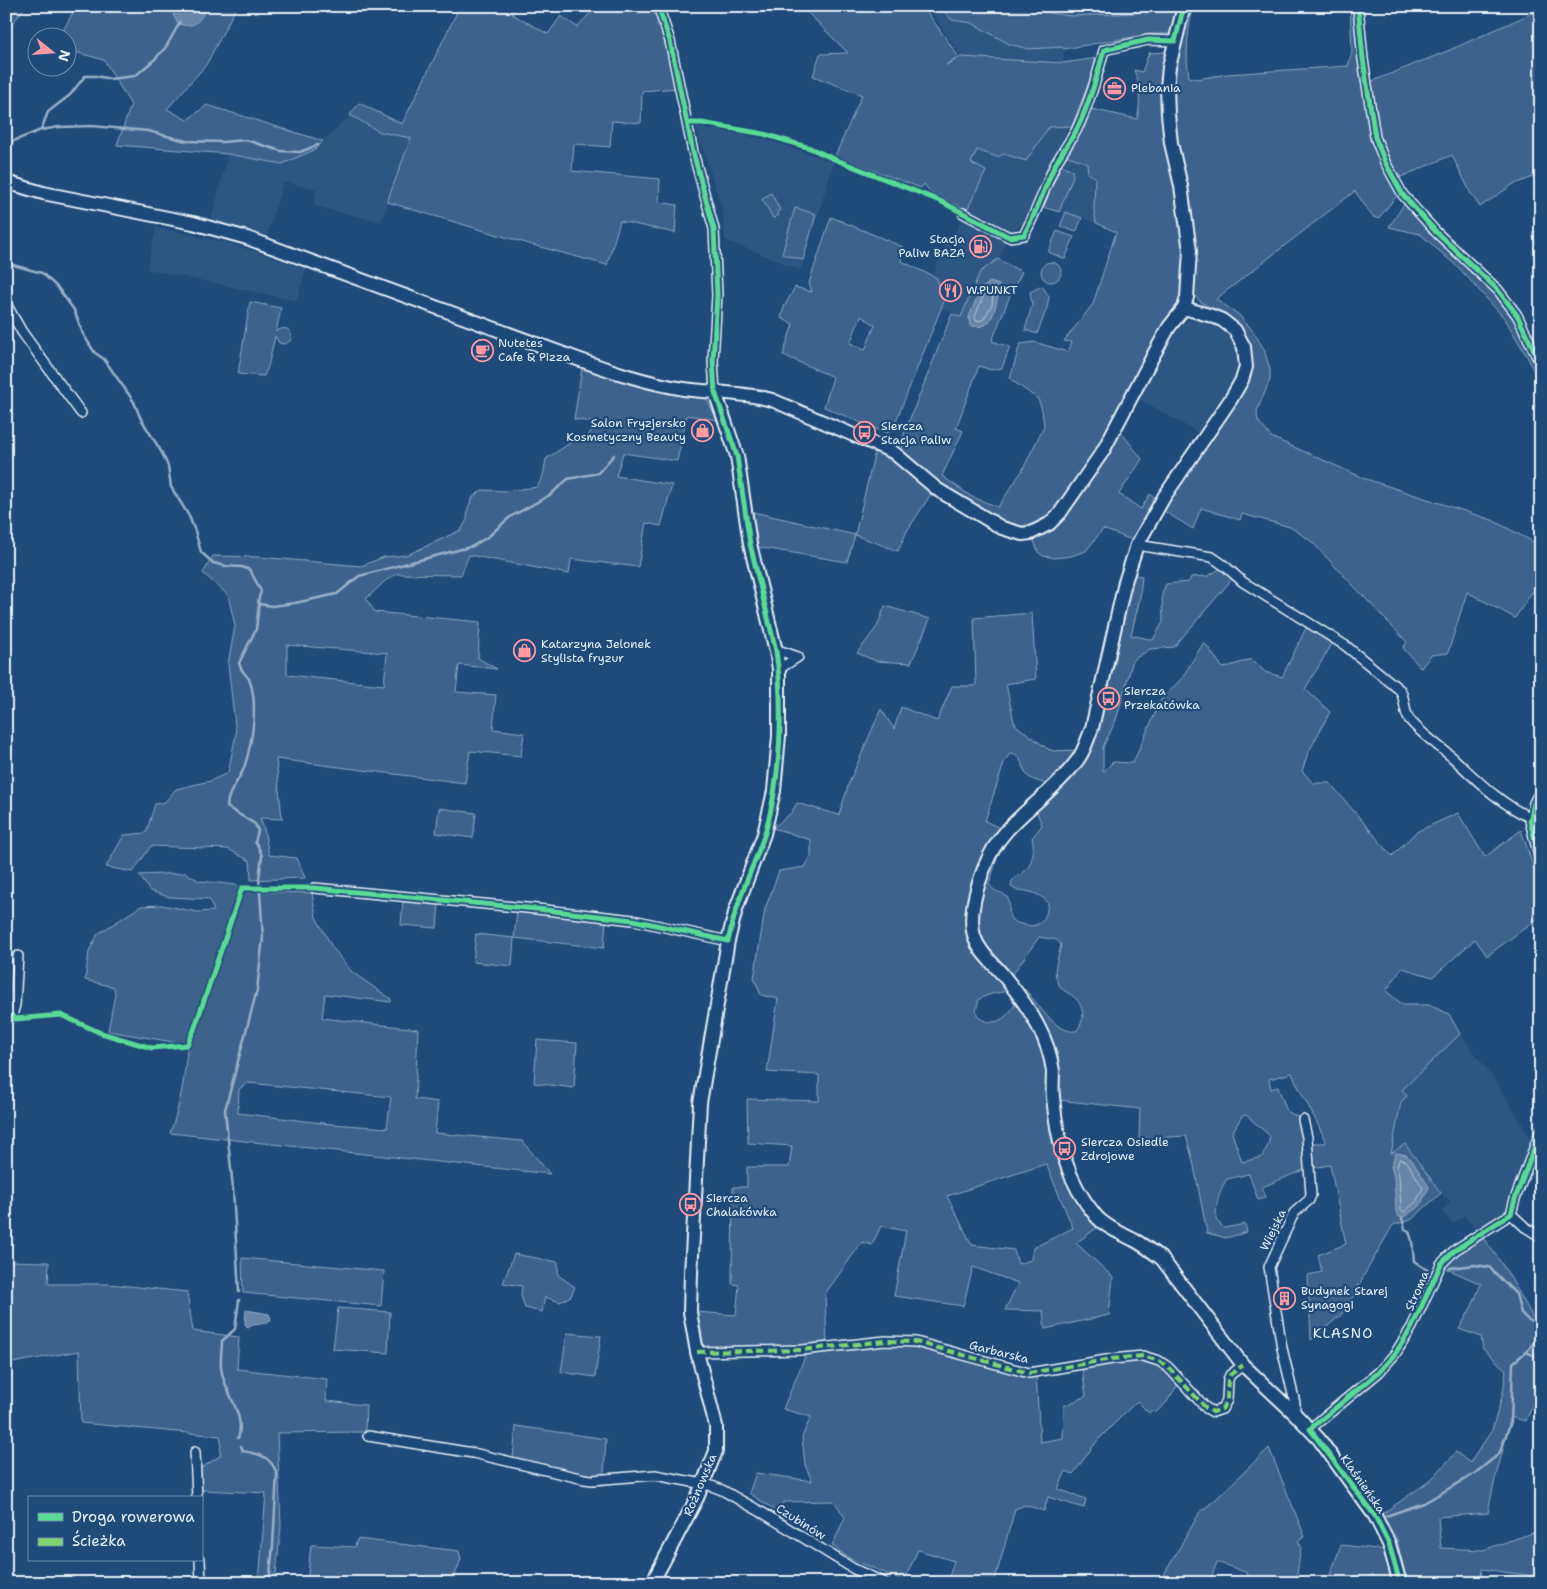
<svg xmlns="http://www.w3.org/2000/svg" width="1547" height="1589" font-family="'Shantell Sans',sans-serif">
<rect width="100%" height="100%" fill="#1f4a7a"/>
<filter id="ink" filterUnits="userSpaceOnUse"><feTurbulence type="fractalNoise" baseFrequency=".02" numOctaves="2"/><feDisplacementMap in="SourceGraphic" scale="10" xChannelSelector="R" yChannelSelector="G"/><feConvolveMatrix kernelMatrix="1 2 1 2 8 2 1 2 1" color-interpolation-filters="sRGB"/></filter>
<g filter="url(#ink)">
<path fill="#2e5683" d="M928 6H1167L1071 49H1064L1063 63 961 57Z
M350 115 380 132 411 138 381 222 314 206 316 189 283 182 266 238 211 221 228 154 282 164 314 150Z
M1072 126 1055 157 1024 225 1008 231 931 193 941 153 1046 127Z
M696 128 725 131 768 140 834 162 801 270 725 240 722 209Z
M1066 155 1087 163 1095 177 1094 209 1096 223 1066 212 1065 214 1059 212 1073 176 1072 170 1061 165Z
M962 219 1006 243 998 259 980 271 961 317 941 308 944 301 937 278 933 276 948 236 953 238Z
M156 227 236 245 306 269 297 301 147 269Z
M1202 318 1229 330 1241 351V365L1238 376 1200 434 1137 398 1175 328 1189 321Z
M1460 1034 1497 1082 1533 1143 1510 1209 1476 1230 1464 1215 1453 1224 1442 1211 1451 1201 1441 1193 1405 1144 1391 1155 1402 1102V1090Z"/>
<path fill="#3c628c" stroke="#92aac2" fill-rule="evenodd" d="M6 6H26L6 32Z
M70 6H237L206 65 167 109 187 120 207 105 323 141 314 150 282 164 228 154 117 145 131 105 104 60 68 50V38H59L75 9Z
M460 6H516L512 14 548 34 561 16 577 27 597 6H656L660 17 677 88 642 91 641 123 612 121 610 147 574 144 572 171 660 179 659 202 677 205 675 233 620 221 607 265 529 244 387 202 411 138 380 132 350 115 359 103 402 124Z
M801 6H923L958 56 946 65 961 57 1063 63 1098 58 1072 126 1049 127 1026 161 1004 154 997 157 977 150 971 163 986 171 967 210 931 193 924 184 921 188 835 156 862 95 813 76 820 54 848 53Z
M939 6H1025L1043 12 1070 16 1137 13 1144 6H1178L1171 34H1149L1064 49 1062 47 1029 49 1009 44 972 23 952 20Z
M1189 6H1193C1188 30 1185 53 1189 77L1197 79 1227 74 1348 66 1352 52 1350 6H1356L1363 87 1379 160 1399 193 1378 219 1372 216 1355 191 1216 299 1239 315 1253 331 1264 349 1270 369V380L1257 411 1258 421 1271 437 1366 479 1492 520 1541 546V595L1532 592 1515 618 1467 592 1448 653 1431 655 1421 668 1403 648 1407 642 1311 541 1290 527 1242 514 1240 520 1201 508 1193 529 1154 505 1135 541 1103 529 1086 551 1071 556 1055 558 1043 556 1038 552 1028 524 1021 527 1003 523 938 484 902 449 904 439 903 436 952 314 961 317 980 272 998 259 1022 272 1011 293 992 341 1010 347 1002 368 991 370 979 366 956 428 963 431 942 476 972 497 998 507 1022 471 1044 426 1042 410 1038 399 1010 379 1020 344 1034 342 1068 352 1072 342 1064 341 1093 304 1116 232 1096 223 1094 209 1095 177 1088 174 1087 163 1066 155 1077 135 1084 128 1091 109 1137 119C1141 103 1140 85 1134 70L1142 72 1149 53 1166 52 1162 86 1173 115 1174 67ZM1194 294C1201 306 1211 306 1222 313 1244 324 1253 344 1251 367L1164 507 1150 494 1141 509 1119 494 1142 459 1114 423 1169 321Z
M1541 9V174L1512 185 1480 207 1471 194 1452 155 1401 177 1384 153 1376 126 1370 82 1450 50Z
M1061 165 1072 170 1073 176 1059 212 1043 207Z
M771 193 780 210 777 212 779 215 773 218 762 199Z
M1406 201 1493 289 1520 327 1531 351 1541 375V391L1529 360 1505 319 1461 270 1420 234 1389 227Z
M795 208 816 214 803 260 782 254Z
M1066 212 1082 218 1076 232 1060 226Z
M831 217 903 247 901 261 937 278 944 301 892 431 886 433 824 407 833 377 783 355 793 324 781 318 784 307 795 287 812 292 809 283ZM861 316 875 325 865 350 850 343Z
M1541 230V243L1536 244 1532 232Z
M1057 231 1074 237 1065 259 1048 252Z
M1041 272a10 10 0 1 1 20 0a10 10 0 1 1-20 0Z
M1042 286 1049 296 1047 308 1037 334 1025 330 1032 305 1030 292Z
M250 302 281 308 276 332C283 325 295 329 290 341L285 344 279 343 275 336 268 367 264 376 238 374Z
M582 368 648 388 707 399 717 420 687 415 677 461 623 453 616 476 672 485 661 526 646 523 638 567 571 559 569 574 469 555 461 575 396 574 384 582 366 599 375 612 480 622 478 658 497 669 459 665 456 692 496 695 493 729 524 733 521 756 470 751 465 783 276 759 282 819 260 818 264 829 269 855 297 858 305 878 251 880 250 861 228 849 151 846 133 872 106 867 124 835 146 833 155 804 165 802 176 789 210 781 228 773 236 734 228 664 235 626 228 595 203 573 213 556 259 557 361 566 384 557 407 555 461 530 467 520 468 508 473 497 482 490 506 491 537 487 543 476 546 459 576 439 586 441 595 423 574 419ZM287 645 387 653 384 685 287 675Z
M875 451 909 472 931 494 907 531 898 551 855 535 847 562 757 547 753 512 855 535Z
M1223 567 1234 577 1174 647 1150 649 1133 660 1116 720 1103 747V772L1113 762 1133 763 1161 700 1182 678 1204 642 1223 668 1252 659 1265 672 1282 677 1307 626 1332 644 1305 689 1330 712 1308 753 1302 771 1313 783H1330L1392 856 1416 832 1458 813 1485 857 1521 830 1541 889V916L1487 956 1475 939 1433 977 1402 968 1386 991 1403 1005H1429L1449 1014 1460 1034 1402 1090 1407 1096 1401 1102 1391 1154 1405 1144 1441 1193 1411 1220 1393 1225 1363 1277 1354 1295 1341 1315 1311 1340 1308 1275 1322 1272 1318 1255 1346 1244 1330 1165 1306 1169 1262 1187 1265 1198 1258 1200 1249 1174 1227 1179C1218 1192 1216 1205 1216 1220L1224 1228 1245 1224 1247 1232 1226 1238 1207 1233 1193 1161 1186 1136 1139 1139 1140 1109 1058 1100 1049 1101 1059 1162 1091 1215 1101 1225 1076 1243 1113 1277 1109 1315 1045 1329 1043 1311 1005 1310 1018 1283 973 1267 963 1306 894 1296 906 1231 881 1226 872 1245 862 1242 825 1294 827 1343 782 1347 703 1348 696 1312 736 1315 739 1285 732 1284 733 1187H747V1167H789L792 1146 748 1143 747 1099 819 1101V1075L767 1072 778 999 761 995 754 978 765 909 779 871 805 867 811 856V840L773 828 791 813 797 803 839 815 849 783 881 709 894 729 901 707 937 721 952 686H976L974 618 1032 613 1036 679 1006 684 1014 722 1018 727 1048 749 1054 751 1077 750 1114 667 1133 575 1142 576 1140 598 1131 635 1153 640 1163 622 1162 594 1166 584 1189 582 1191 577 1208 576ZM1010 753C1024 754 1020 769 1029 777 1034 781 1042 782 1048 785L1036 810 1042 825 1032 838C1035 848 1033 863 1025 871 1022 875 1016 876 1012 881L1011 887 1016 890C1027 890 1042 894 1048 903 1047 920 1039 930 1021 924 1017 923 1014 922 1011 919 1007 913 1012 904 1007 897 1001 890 996 895 989 884L1004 837 1000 828 985 821 1004 763ZM1039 937 1057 940 1061 945C1059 956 1052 970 1057 980 1062 994 1069 991 1076 999 1085 1008 1085 1022 1076 1031 1056 1034 1037 1003 1025 989 1014 1005 1002 1034 978 1017L976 1011 979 999 991 994 1003 992 1012 975ZM1292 1073C1302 1097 1317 1119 1326 1143H1305L1299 1118 1287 1111 1278 1087 1271 1089 1269 1079ZM1246 1115 1270 1136 1268 1145 1262 1157 1242 1162 1232 1133 1242 1116ZM1046 1164 1073 1228 1033 1248 1031 1260 1018 1264 1014 1250 972 1245 947 1196Z
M885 606 930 619 911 663 876 661 857 653 877 627Z
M439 808 476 813 473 838 436 833Z
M186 873 199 881 237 885 243 891 312 893 316 917 332 947 352 972 391 999V1002L325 994 322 1018 418 1029 415 1099 438 1102 435 1133 522 1141 550 1174 170 1133C180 1106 185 1077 187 1049L173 1042 108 1031 115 994 114 987 85 980 89 951 98 934 141 906 162 905 197 912 214 911 209 899 169 897 150 891 139 875ZM248 1083 391 1097 387 1128 331 1124 238 1113 239 1089Z
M403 899 439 902 437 928 401 925Z
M517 911 606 920 604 948 514 938 512 966 473 962 476 934 514 938Z
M537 1040 577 1043 574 1088 534 1083Z
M1483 1238C1505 1265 1521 1296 1538 1327L1530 1349 1541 1356V1385L1526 1421 1510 1417C1505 1449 1493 1480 1488 1513L1438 1517 1441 1548 1483 1550 1541 1530V1577L1482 1569 1481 1577 1407 1582 1397 1540 1382 1514 1431 1480 1456 1452 1470 1463 1492 1430 1503 1393 1506 1370 1483 1349 1481 1337 1459 1329 1472 1306 1481 1284 1445 1268 1455 1256Z
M514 1254 558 1262V1275L575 1287 571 1296 560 1302 545 1297 542 1312 525 1308 521 1296 522 1286 503 1283Z
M242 1258 384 1271 381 1306 243 1293Z
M6 1261 49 1262 48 1284H109L187 1292 193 1331 239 1337 237 1369 327 1379 326 1401 366 1405 365 1432 277 1433 281 1526 275 1583H255L260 1570 266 1493 202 1490 198 1470 220 1456 221 1441 220 1436 81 1423 79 1351 6 1364Z
M338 1308 390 1312 388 1353 333 1349Z
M567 1333 601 1336 595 1377 561 1372Z
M903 1343 1036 1374 1040 1442 1063 1438 1064 1406 1086 1396 1082 1368 1141 1359 1165 1368 1180 1385 1177 1386 1166 1403 1155 1413 1152 1410 1149 1413 1137 1401 1097 1441 1073 1474 1066 1471 1058 1489 1086 1499 1084 1508 1048 1497 1044 1511 1025 1505 1015 1509 994 1583H947L954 1561 918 1550 904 1581 849 1558 832 1546 845 1517 834 1501 784 1502 778 1512 749 1493 756 1473 812 1481 805 1465 802 1437 811 1417 783 1409 807 1352Z
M516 1426 606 1439 604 1474 586 1475 513 1458Z
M1269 1448 1305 1537 1298 1541 1301 1546 1296 1582 1329 1578 1341 1545 1385 1550 1394 1583H1245L1248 1573 1217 1562 1209 1583H1172L1161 1580 1200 1512 1216 1499Z
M357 1539 459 1551 461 1559 452 1583H307L311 1545 355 1547Z"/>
<path fill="#6685a7" stroke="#9ab0c7" d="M177 6H207C200 21 195 29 178 24L173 15Z
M990 282 999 285C998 296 995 322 983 326 979 327 974 326 970 326L969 317 980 290Z
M1396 1153 1406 1155 1411 1159 1429 1187 1420 1206 1402 1218 1398 1216 1396 1211 1394 1177 1391 1166Z
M246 1310 269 1314 271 1319 268 1323 253 1325 248 1328 245 1324Z"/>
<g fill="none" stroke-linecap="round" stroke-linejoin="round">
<path stroke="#b4c6d8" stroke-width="1" d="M990 289 993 291 992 305 983 320 976 321 975 317 984 294Z
M1400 1159 1407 1162 1423 1188 1416 1202 1404 1212 1401 1210 1399 1176 1397 1167Z"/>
<path stroke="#9ab0c7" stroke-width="2.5" d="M41 130 48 112 70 95 85 76H96L110 79 135 76 155 59 166 47 180 22
M6 144 41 130 59 127 92 126 148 131 186 141 222 142 246 140 281 151 300 152 318 145
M6 263 42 273 58 288 74 310 83 334 95 353 104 359 134 402 140 417 162 453 168 466 171 487 189 516 195 531 201 552 213 563 226 566 242 567 250 570 261 591 258 601 259 604 256 629 239 663C241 672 245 673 249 679 259 703 252 744 244 768 239 781 227 792 227 807L255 824 258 831 255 842 258 846 262 856 259 878 263 937 257 990 225 1110 233 1189 239 1292
M260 604 272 606 295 603 337 594 359 576 473 546 489 536 510 517 550 495 568 479 598 473 614 455
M1402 1218 1405 1229 1409 1231 1412 1241 1414 1261 1430 1272
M1450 1268 1474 1265 1489 1267 1516 1294 1521 1313 1527 1319 1541 1326
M1526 1352 1541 1358
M238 1438C246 1416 226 1394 222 1373 219 1363 222 1351 222 1341L235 1329 239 1300
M241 1446 243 1451C259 1454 271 1456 277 1474L273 1545 269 1583
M1386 1516 1424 1503 1474 1474 1499 1454 1511 1422 1513 1363 1528 1350 1541 1334"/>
<defs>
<path id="street" d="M658 6 670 41 693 152 714 229 717 295 713 361 715 392
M1358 6 1363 59 1375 137 1385 162 1403 195 1437 233 1498 290 1517 315 1541 365
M963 213 1009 237 1024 235C1036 213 1044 190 1054 167 1060 155 1069 143 1076 131 1089 105 1097 77 1104 50L1148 40 1175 41
M6 304 22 332 81 413
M1137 545 1212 557 1225 566 1243 582 1346 646 1400 690C1406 699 1403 710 1409 719 1421 734 1438 745 1452 757 1477 780 1500 804 1531 818
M775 649 798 657 779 669
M1541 789 1534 803 1530 821 1541 865
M314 888 537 909 633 920 728 941
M12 1016 15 1005 18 956
M1511 1214 1525 1227 1541 1237
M697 1352 802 1350 885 1341 916 1342 1029 1373 1112 1359 1143 1356 1159 1361 1168 1367 1206 1408 1213 1412 1222 1409 1227 1400 1228 1380 1230 1375 1243 1365
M1295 1414V1403L1282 1348 1269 1267 1294 1213 1309 1200 1311 1195 1307 1137 1303 1120
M1310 1429 1379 1372 1395 1354 1412 1327 1441 1264 1455 1250 1511 1214 1515 1199 1541 1130
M368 1436 473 1453 584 1479 592 1480 655 1475 709 1485 722 1490 763 1513 854 1569 885 1583
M195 1452 197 1498
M200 1560 201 1583"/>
<path id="secondary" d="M6 182 43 193 193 223 247 238 572 357C608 370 646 383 684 389 713 393 743 392 772 400L893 452 938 490 1002 528 1022 534 1031 533 1049 524 1060 513 1103 451 1154 354 1169 327 1184 308 1187 297 1190 251 1181 186 1171 143 1168 114 1167 88 1169 67 1184 6
M1184 308 1212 316 1222 320 1235 330 1244 347 1246 367 1242 380 1231 399 1164 497 1137 545 1125 582 1092 728C1087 740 1084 753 1076 762 1048 800 1002 820 985 866 977 886 968 914 974 936 979 952 993 963 1003 975 1016 991 1030 1010 1039 1028 1046 1041 1051 1057 1053 1071 1053 1080 1052 1089 1053 1097 1057 1141 1067 1182 1096 1216 1105 1227 1121 1233 1134 1240 1144 1245 1153 1252 1162 1259L1243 1365 1295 1414 1319 1439 1375 1516 1389 1544 1400 1583
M652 1583 697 1498 716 1451V1426L697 1352 690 1312 691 1274 700 1103 728 941 736 909 764 834 774 791 779 736V669L776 651 750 544 737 456 715 392"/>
</defs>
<use href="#street" stroke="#e8f1f8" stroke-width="12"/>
<use href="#secondary" stroke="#e8f1f8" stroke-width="16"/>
<use href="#street" stroke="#1f4a7a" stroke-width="9"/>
<use href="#secondary" stroke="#1f4a7a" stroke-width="12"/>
<path stroke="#7fd670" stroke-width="4" stroke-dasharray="8 4" stroke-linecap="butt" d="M697 1352 802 1350 885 1341 916 1342 1029 1373 1112 1359 1143 1356 1159 1361 1168 1367 1206 1408 1213 1412 1222 1409 1227 1400 1228 1380 1230 1375 1243 1365"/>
<defs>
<path id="cycleway" d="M1358 6 1363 59 1375 137 1385 162 1403 195 1437 233 1498 290 1517 315 1541 365
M687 123H702L764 134 810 148 834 159 940 201 1009 237 1024 235C1036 213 1044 190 1054 167 1060 155 1069 143 1076 131 1089 105 1097 77 1104 50L1148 40 1175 41 1184 6
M1541 789 1534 803 1530 821 1541 865
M6 1016H12L15 1019 61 1015 101 1033 152 1048 187 1045 194 1030 242 888H314L537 909 633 920 728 941C731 930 733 918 737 908 745 882 757 858 765 833 781 780 784 706 776 651L750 544 737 456 715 392 713 361 717 295 714 229 693 152 670 41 658 6
M1400 1583 1389 1544 1375 1516 1310 1429 1379 1372 1395 1354 1412 1327 1441 1264 1455 1250 1511 1214 1515 1199 1541 1130"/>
</defs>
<use href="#cycleway" stroke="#1f4a7a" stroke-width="8"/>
<use href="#cycleway" stroke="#5adb95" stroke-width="5"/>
</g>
</g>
<defs>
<symbol id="office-ring" viewBox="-11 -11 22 22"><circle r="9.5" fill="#1f4a7a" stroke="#ff9aa2" stroke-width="1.5"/><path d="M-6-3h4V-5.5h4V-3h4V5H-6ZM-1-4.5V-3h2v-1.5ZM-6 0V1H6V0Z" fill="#ff9aa2"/></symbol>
<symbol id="fuel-ring" viewBox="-11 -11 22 22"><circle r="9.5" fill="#1f4a7a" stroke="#ff9aa2" stroke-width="1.5"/><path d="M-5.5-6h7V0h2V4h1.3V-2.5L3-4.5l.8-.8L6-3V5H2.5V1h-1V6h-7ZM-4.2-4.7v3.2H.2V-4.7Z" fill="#ff9aa2"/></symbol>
<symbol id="restaurant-ring" viewBox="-11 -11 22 22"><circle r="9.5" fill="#1f4a7a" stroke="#ff9aa2" stroke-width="1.5"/><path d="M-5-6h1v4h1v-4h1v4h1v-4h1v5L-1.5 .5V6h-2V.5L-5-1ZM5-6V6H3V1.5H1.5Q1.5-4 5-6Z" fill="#ff9aa2"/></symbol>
<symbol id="cafe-ring" viewBox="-11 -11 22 22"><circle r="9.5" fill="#1f4a7a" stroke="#ff9aa2" stroke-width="1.5"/><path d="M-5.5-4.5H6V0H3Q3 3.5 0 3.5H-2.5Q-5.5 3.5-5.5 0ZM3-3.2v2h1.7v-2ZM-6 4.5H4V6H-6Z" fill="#ff9aa2"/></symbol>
<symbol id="shop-ring" viewBox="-11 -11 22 22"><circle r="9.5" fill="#1f4a7a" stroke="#ff9aa2" stroke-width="1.5"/><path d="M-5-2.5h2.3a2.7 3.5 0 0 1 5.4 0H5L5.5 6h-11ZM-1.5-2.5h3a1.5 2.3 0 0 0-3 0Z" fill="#ff9aa2"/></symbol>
<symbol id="bus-ring" viewBox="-11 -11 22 22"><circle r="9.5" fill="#1f4a7a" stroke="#ff9aa2" stroke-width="1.5"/><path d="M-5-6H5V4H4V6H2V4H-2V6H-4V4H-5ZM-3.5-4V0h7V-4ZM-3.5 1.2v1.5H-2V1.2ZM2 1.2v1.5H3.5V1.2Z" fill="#ff9aa2"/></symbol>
<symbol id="building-ring" viewBox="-11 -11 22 22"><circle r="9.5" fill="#1f4a7a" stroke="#ff9aa2" stroke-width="1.5"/><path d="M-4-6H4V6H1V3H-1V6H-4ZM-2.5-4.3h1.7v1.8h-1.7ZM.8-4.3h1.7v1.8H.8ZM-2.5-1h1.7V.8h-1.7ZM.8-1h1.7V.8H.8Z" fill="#ff9aa2"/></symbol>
</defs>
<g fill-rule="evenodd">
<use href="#office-ring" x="1102" y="76" width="25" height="25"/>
<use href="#fuel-ring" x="968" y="234" width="25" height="25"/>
<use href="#restaurant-ring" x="938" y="278" width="25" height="25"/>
<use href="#cafe-ring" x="470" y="338" width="25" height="25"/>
<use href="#shop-ring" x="690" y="418" width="25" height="25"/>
<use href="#bus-ring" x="852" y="420" width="25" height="25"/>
<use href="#shop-ring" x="512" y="638" width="25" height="25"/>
<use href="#bus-ring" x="1096" y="686" width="25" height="25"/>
<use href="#bus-ring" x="1052" y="1136" width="25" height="25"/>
<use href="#bus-ring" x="678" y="1192" width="25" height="25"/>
<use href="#building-ring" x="1272" y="1286" width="25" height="25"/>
</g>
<g text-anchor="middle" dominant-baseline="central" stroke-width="4.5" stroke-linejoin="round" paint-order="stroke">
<g font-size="12" fill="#e8f1f8" stroke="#1f4a7a" text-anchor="start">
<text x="1131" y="88">Plebania</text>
<text x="965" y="239" text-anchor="end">Stacja<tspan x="965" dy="14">Paliw BAZA</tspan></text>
<text x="966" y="290">W.PUNKT</text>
<text x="498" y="343">Nutetes<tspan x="498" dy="14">Cafe &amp; Pizza</tspan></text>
<text x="686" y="423" text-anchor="end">Salon Fryzjersko<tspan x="686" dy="14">Kosmetyczny Beauty</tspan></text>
<text x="881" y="426">Siercza<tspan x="881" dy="14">Stacja Paliw</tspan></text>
<text x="541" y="644">Katarzyna Jelonek<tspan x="541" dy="14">Stylista fryzur</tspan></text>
<text x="1124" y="691">Siercza<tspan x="1124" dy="14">Przekatówka</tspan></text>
<text x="1081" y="1142">Siercza Osiedle<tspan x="1081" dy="14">Zdrojowe</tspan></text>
<text x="706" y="1198">Siercza<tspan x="706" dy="14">Chalakówka</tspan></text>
<text x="1301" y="1291">Budynek Starej<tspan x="1301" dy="14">Synagogi</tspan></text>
</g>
<g font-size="12" fill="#e8f1f8" stroke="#1f4a7a">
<text transform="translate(1273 1230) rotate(-64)">Wiejska</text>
<text transform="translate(1417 1291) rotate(-66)">Stroma</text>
<text transform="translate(999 1352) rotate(14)">Garbarska</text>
<text transform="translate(1363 1484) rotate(55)">Klaśnieńska</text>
<text transform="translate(700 1485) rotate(-67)">Rożnowska</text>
<text transform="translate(801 1522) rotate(32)">Czubinów</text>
</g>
<g font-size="14" letter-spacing="1" fill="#e8f1f8" stroke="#1f4a7a">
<text x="1343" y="1333">KLASNO</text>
</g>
</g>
<rect width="1547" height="1589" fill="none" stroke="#1f4a7a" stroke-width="25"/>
<rect x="12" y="12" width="1522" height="1564" fill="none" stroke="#e8f1f8" stroke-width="2" filter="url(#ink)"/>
<rect x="28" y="1496" width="175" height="65" fill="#1f4a7a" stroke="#6f8dac"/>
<rect x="38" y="1513" width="25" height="8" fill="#5adb95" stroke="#6f8dac"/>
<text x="72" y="1522" font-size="15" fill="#e8f1f8">Droga rowerowa</text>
<rect x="38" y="1538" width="25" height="8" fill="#7fd670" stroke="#6f8dac"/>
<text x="72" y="1546" font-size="15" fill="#e8f1f8">Ścieżka</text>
<g transform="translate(52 52) rotate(107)"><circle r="24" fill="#1f4a7a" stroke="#6f8dac"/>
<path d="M0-4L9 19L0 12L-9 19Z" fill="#ff9aa2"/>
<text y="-8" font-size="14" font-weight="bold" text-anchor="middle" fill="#e8f1f8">N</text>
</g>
</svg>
